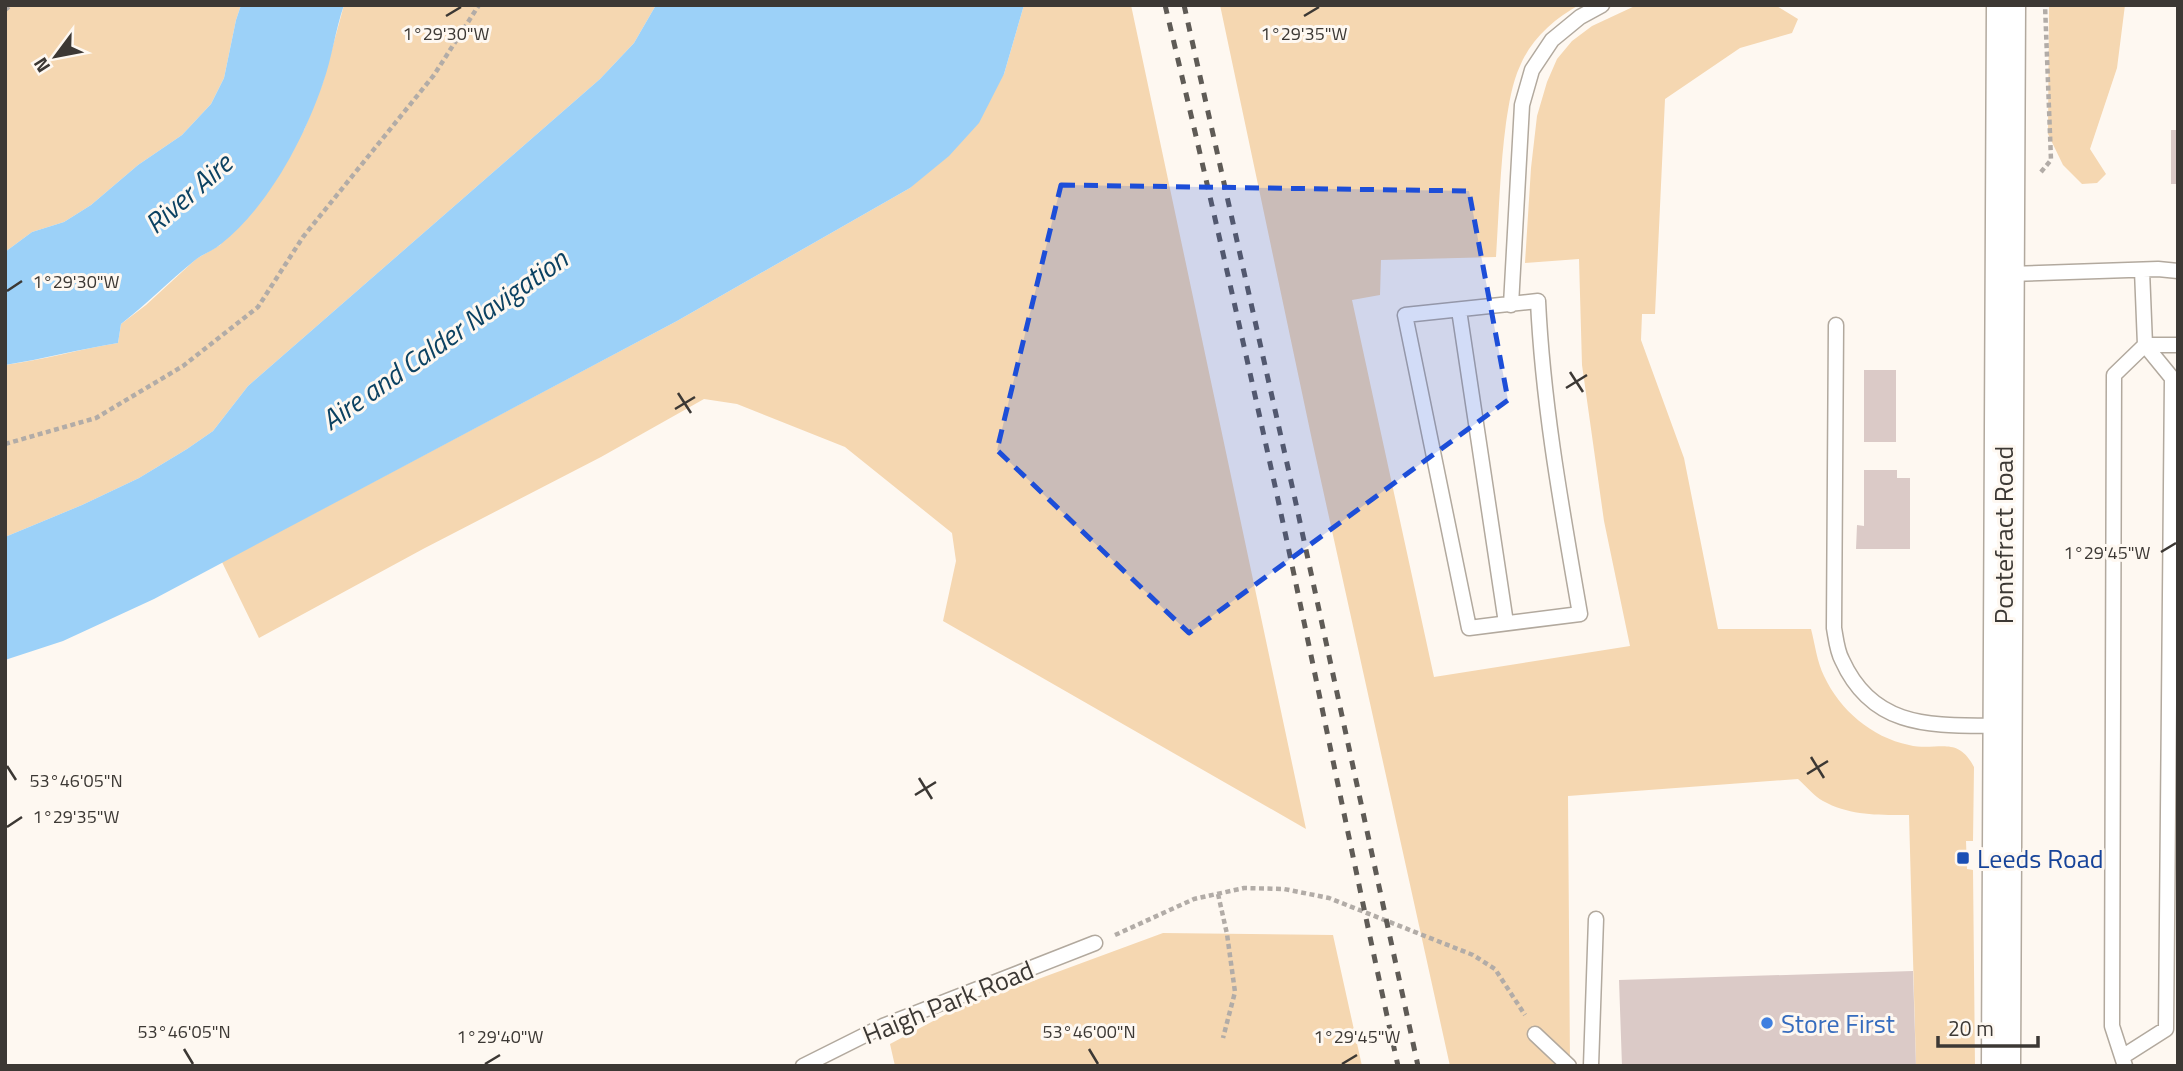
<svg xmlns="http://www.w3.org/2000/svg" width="2183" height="1071" font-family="'Titillium Web',sans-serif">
<rect width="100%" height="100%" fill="#fef8f1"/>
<path fill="#f5d7b1" d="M5 5H241L236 20 224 78 211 104 182 135 138 165 91 205 64 222 32 232 5 252Z
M344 5H656L634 43 600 79 248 386 213 431 187 449 139 478 82 505 5 537V365C43 360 80 349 118 343L121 324 146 305 196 259 220 245 304 130 323 82Z
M1024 5H1131L1306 829 943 621 956 561 952 533 845 447 737 404 704 399 601 457 423 549 259 638 222 562 677 321 910 188 1004 74Z
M1220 5H1579C1554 19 1531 39 1520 66 1512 83 1509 104 1506 123 1500 168 1499 212 1496 257L1381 260 1380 295 1352 300 1434 677 1630 646 1604 521 1582 365 1579 259 1525 263 1531 168 1537 116 1547 82 1557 59 1572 41 1592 26 1637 5H1775L1798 19 1792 33 1740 48 1665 99 1655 314H1642L1641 340 1684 458 1718 629H1811C1815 644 1817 662 1824 676 1840 710 1871 737 1909 745 1937 752 1957 734 1974 767L1973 841H1966L1967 869 1973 870 1975 1066H1916L1909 815C1879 815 1850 816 1823 801 1814 796 1806 786 1798 779L1568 796 1570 1066H1450L1312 440Z
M2049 5H2125L2117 68 2090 149 2106 174 2097 183 2082 184 2063 165 2048 134Z
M1163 933 1333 935 1362 1066H895L890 1044 952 1011Z"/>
<path fill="#9cd1f8" d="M241 5H344C335 31 332 58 323 83 304 139 268 207 221 244 213 251 202 254 194 261 169 281 147 304 121 324L118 343C80 349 43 359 5 365V252L32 232 64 222 91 205 138 165 182 135 211 104 224 78 236 20Z
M656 5H1024L1004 74 979 123 949 156 910 188 677 321 154 599 63 641 5 660V537L82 505 139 478 187 449 213 431 248 386 600 79 634 43Z"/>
<path fill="#dbcac7" d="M2171 130H2178V184H2171Z
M1864 370H1896V442H1864Z
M1864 470H1897V478H1910V549H1856L1857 525 1864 526Z
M1913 971 1916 1066H1622L1619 980Z"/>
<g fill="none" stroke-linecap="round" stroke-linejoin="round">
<defs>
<path id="service" d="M2008 274 2158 269 2178 271
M1538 301C1543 407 1562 510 1580 614L1469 628 1405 315Z
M1511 305 1522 105 1532 70 1552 40 1580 17 1602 5
M1459 310 1506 623
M1836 325 1834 628C1836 639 1837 651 1842 660 1874 731 1935 725 2001 726
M2145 345H2178
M1535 1034 1569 1066
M2122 1057 2166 1029 2172 378 2145 345
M803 1066 883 1026 1095 943
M1591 1066 1596 919
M2125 1066 2112 1026 2114 375 2145 345 2142 270"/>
<path id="secondary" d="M2001 1066 2006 5"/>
</defs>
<use href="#service" stroke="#b2a99e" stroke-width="17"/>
<use href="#secondary" stroke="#b2a99e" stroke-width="41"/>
<path stroke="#b2aca7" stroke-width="4.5" stroke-dasharray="5 3.5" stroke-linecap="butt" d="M5 10 11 5
M2041 172 2051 160 2045 5
M5 444 96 418 183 366 258 307 303 237 434 75 479 5
M1218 894 1227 934 1235 992 1223 1038
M1115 935 1194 899 1244 888 1284 889 1329 898 1473 955 1495 969 1525 1015"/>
<use href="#service" stroke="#fff" stroke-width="14"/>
<use href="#secondary" stroke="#fff" stroke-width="38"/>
<path stroke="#5f5b56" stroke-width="5" stroke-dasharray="9 9" stroke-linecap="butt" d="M1165 5C1204 168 1241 331 1277 495 1318 685 1356 876 1398 1066
M1184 5 1293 490 1418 1066"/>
</g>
<path fill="#1d4ed8" fill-opacity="0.2" stroke="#1d4ed8" stroke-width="5" stroke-dasharray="14 9" stroke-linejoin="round" d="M1061 185 1469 191 1508 400 1189 633 997 450Z"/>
<path fill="none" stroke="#3c3834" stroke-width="2.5" d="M446 16 461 7M1304 16 1319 7M7 291 22 281M1570 372 1583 392M1566 388 1587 375M678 393 691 413M675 409 695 397M2161 552 2176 543M1811 757 1824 778M7 766 16 780M1807 774 1828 761M919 778 932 799M915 795 936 782M7 827 22 817M184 1049 193 1064M1089 1049 1098 1064M485 1064 500 1055M1342 1064 1357 1055"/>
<rect fill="#1a4fb4" stroke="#fef8f1" stroke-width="2.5" x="1956" y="851" width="14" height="14" rx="3.5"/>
<circle fill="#3f7fe0" stroke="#fef8f1" stroke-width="2.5" cx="1767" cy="1023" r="7"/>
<g text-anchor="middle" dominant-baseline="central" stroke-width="6" stroke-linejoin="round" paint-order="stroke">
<g font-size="26" fill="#3c3834" stroke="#fef8f1">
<text transform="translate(2003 535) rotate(-90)">Pontefract Road</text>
<text transform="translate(948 1002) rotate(-22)">Haigh Park Road</text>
</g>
<g font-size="26" fill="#164399" stroke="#fef8f1" text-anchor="start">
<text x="1977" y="858">Leeds Road</text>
</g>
<g font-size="26" fill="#366cbe" stroke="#fef8f1" text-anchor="start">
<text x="1781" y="1023">Store First</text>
</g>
<g font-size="28" font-style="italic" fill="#0c4262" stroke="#fef8f1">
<text transform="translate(188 193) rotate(-41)">River Aire</text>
<text transform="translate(444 339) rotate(-35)">Aire and Calder Navigation</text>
</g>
</g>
<g font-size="18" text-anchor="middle" fill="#3c3834" stroke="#fef8f1" stroke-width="6" stroke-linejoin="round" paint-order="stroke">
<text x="446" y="40">1°29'30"W</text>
<text x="1304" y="40">1°29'35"W</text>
<text x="76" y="288">1°29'30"W</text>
<text x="2107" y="559">1°29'45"W</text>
<text x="76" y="787">53°46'05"N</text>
<text x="76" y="823">1°29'35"W</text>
<text x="184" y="1038">53°46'05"N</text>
<text x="1089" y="1038">53°46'00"N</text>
<text x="500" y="1043">1°29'40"W</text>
<text x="1357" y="1043">1°29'45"W</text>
</g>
<rect width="2183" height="1071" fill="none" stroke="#3c3834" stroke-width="14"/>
<g transform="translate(56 56) rotate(238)" stroke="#fef8f1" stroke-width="5" paint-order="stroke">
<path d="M0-5L12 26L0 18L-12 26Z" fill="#3c3834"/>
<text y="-10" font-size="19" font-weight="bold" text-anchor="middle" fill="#3c3834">N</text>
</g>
<path d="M1938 1036v10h100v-10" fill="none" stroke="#3c3834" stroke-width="3.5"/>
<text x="1948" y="1036" font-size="21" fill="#3c3834" stroke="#fef8f1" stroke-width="5" paint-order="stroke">20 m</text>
</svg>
